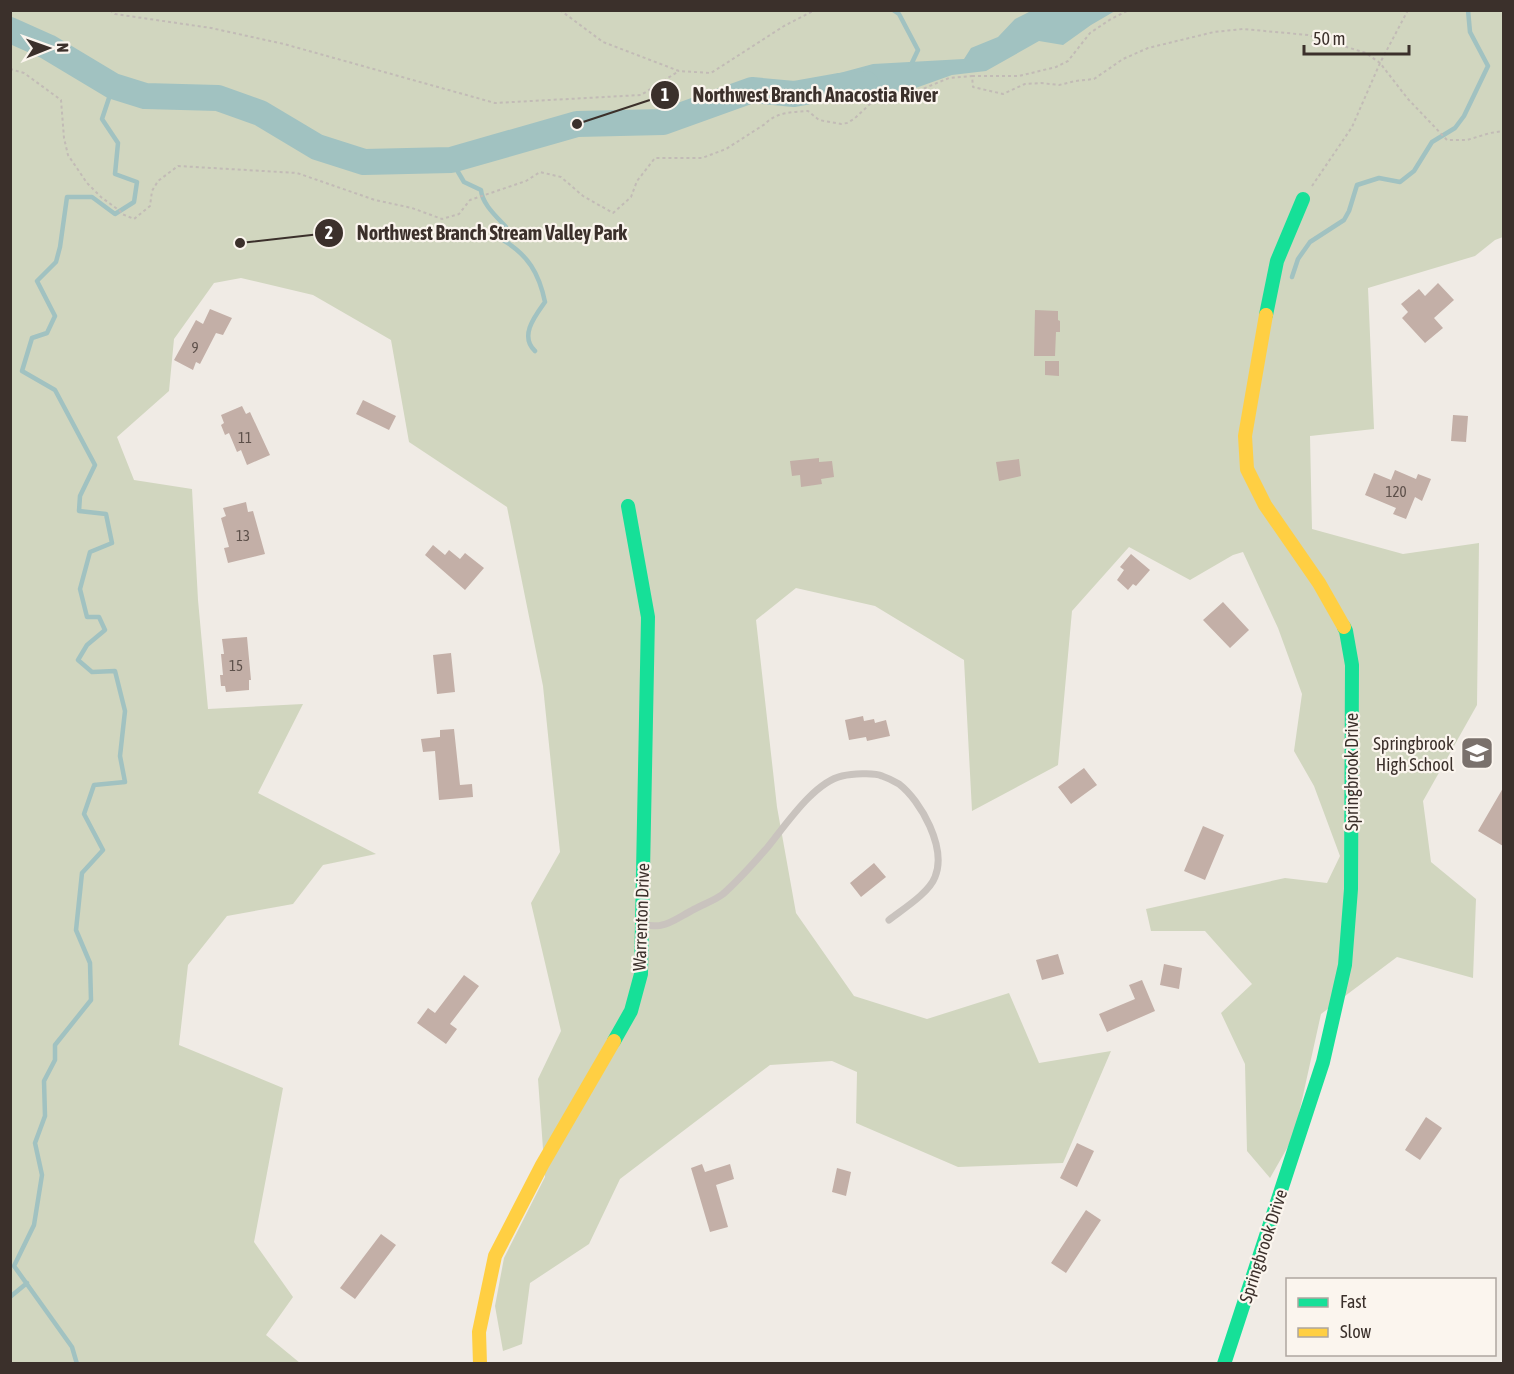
<svg xmlns="http://www.w3.org/2000/svg" width="1514" height="1374" font-family="'Asap Condensed',sans-serif">
<rect width="100%" height="100%" fill="#f0ebe5"/>
<path fill="#d1d6bf" d="M10 11H1503V237L1495 240 1475 256 1368 288 1374 429 1310 436 1312 529 1403 554 1479 543 1477 705 1423 801 1431 862 1476 899 1473 978 1397 957 1321 1014 1294 1136 1270 1178 1247 1151 1245 1064 1221 1013 1252 984 1205 931H1151L1146 909 1285 878 1327 883 1340 856 1314 786 1294 751 1302 694 1278 628 1243 552 1233 555 1190 580 1129 547 1072 611 1058 765 972 811 964 660 875 606 796 588 756 620 777 807 796 913 854 996 927 1019 1009 993 1039 1063 1111 1051 1063 1163 958 1167 856 1123 857 1072 832 1061 770 1065 620 1179 589 1244 530 1283 522 1344 503 1351 495 1306 504 1258 545 1177 538 1079 561 1031 531 903 560 852 543 686 507 507 409 442 391 340 313 295 241 278 214 283 174 339 169 391 117 437 134 480 192 489 198 600 208 709 303 704 258 793 376 854 323 865 293 904 227 916 188 965 179 1045 283 1088 254 1242 293 1297 266 1335 300 1363H11Z"/>
<path fill="#a1c2c1" d="M1031 11H1115L1091 25 1063 45 1039 41 986 71 952 75 910 90 827 103 836 74 873 64 964 59 971 48 998 37 1015 19Z"/>
<g fill="none" stroke-linecap="round" stroke-linejoin="round">
<path stroke="#a1c2c1" stroke-width="4.5" d="M893 10 899 14 918 50 910 67
M451 160 464 182 481 190C482 204 497 217 506 227L503 240C528 255 539 273 545 302 535 316 519 336 535 351
M1292 277 1298 259 1310 242 1344 220 1349 211 1357 185 1379 178 1400 182 1414 171 1432 142 1455 128 1464 116 1488 66 1470 32 1468 10
M10 1297 27 1283
M77 1364 72 1347 14 1266 34 1225 42 1175 35 1143 45 1116 44 1081 55 1060V1045L91 1000 90 963 76 930 82 873 103 850 84 814 94 785 125 782 120 756 125 711 115 671 92 672 78 660 87 645 105 630 99 617H87L80 589 90 552 112 543 106 514 79 511 80 496 95 465 55 390 22 371 32 338 47 333 55 316 37 281 56 262 60 247 67 197H92L115 214 134 202 137 182 115 174 118 143 102 119 113 86"/>
<path stroke="#a1c2c1" stroke-width="26" d="M10 30 48 47 113 86 145 96 218 98 260 113 317 147 364 162 451 160 577 124 663 122 752 90 794 94 839 86 866 84"/>
</g>
<path fill="#c3afa7" d="M1438 283 1454 300 1434 318 1443 328 1425 343 1402 318 1408 312 1401 304 1419 289 1425 296Z
M210 309 232 318 223 335 216 333 200 364 196 362 193 370 174 360 196 320 203 324Z
M1035 310 1058 311V320L1060 321V332H1056L1055 356H1034Z
M1045 361H1059V376L1045 375Z
M363 400 396 416 389 430 356 414Z
M242 406 246 414 250 412 270 455 247 465 241 450 237 452 229 433 225 435 221 425 224 423 221 415Z
M1453 415 1468 416 1466 442 1451 441Z
M819 458V462L832 461 834 477 821 479 822 484 801 487 800 475 792 476 790 461Z
M1019 459 1021 476 999 481 996 462Z
M1395 470 1416 479 1418 474 1431 479 1422 501 1415 497 1406 519 1393 514 1396 508 1365 495 1374 473 1391 480Z
M246 502 248 512 253 511 265 554 228 563 224 548 229 547 221 518 226 516 223 508Z
M433 545 445 555 449 550 460 559 465 553 484 568 465 590 425 555Z
M1131 554 1150 570 1136 586 1133 584 1128 590 1117 580 1124 570 1120 567Z
M1223 602 1249 630 1230 648 1203 620Z
M247 637 251 680H249V690L226 692 225 686H221L220 675H223L221 654H224L222 639Z
M451 653 455 692 437 694 433 655Z
M863 716 864 721 874 719 875 723 886 720 890 736 867 741 866 737 849 740 845 720Z
M454 729 460 785 472 784 473 797 439 800 435 751 423 752 421 739 440 737V730Z
M1084 768 1097 785 1071 804 1058 787Z
M1503 788V846L1478 831Z
M1203 826 1224 835 1205 880 1184 871Z
M874 863 886 877 861 897 850 883Z
M1058 954 1064 974 1042 980 1036 960Z
M1164 964 1182 968 1179 989 1160 985Z
M464 975 479 986 450 1024 457 1029 446 1044 417 1023 428 1008 435 1013Z
M1142 980 1155 1011 1107 1032 1099 1014 1135 999 1129 985Z
M1426 1117 1442 1128 1420 1160 1405 1150Z
M1077 1143 1094 1151 1077 1187 1060 1178Z
M702 1164 705 1172 730 1164 734 1179 716 1185 728 1227 710 1232 691 1168Z
M837 1168 851 1172 846 1196 832 1192Z
M1086 1210 1101 1220 1066 1273 1051 1263Z
M381 1234 396 1245 355 1299 340 1288Z"/>
<g fill="none" stroke-linecap="round" stroke-linejoin="round">
<path stroke="#c2bbb6" stroke-width="2" stroke-dasharray="3 3" stroke-linecap="butt" d="M110 10 115 14 211 28 284 44 495 103 641 95 679 71
M560 10 603 42 679 71 711 73 784 26 815 10
M10 69 24 73 61 100 64 138 68 155 87 183 101 197 120 211 122 214 134 219 150 206 152 191 158 181 178 166 297 173 375 200 412 208 442 219 459 214 470 200 526 181 540 172 561 177 583 196 613 213 631 197 637 181 655 158H702L726 149 765 124C776 112 793 112 808 111L819 120 841 124 847 123 854 119 870 104 877 99H883L896 93H913L949 78 972 76 973 87 1003 94 1025 84 1041 83 1059 85 1075 81 1094 79 1123 59 1148 48 1214 32 1243 29 1308 35 1366 53 1380 63 1408 99 1447 140H1467L1490 133 1504 131
M972 76H1019L1056 67 1068 61 1090 33 1111 19 1129 10
M1312 186 1352 127 1380 63 1408 10"/>
<path stroke="#c9c3be" stroke-width="7" d="M644 925C650 925 657 927 662 925 670 924 683 915 691 911 701 905 714 901 723 894 739 880 753 864 767 848 785 826 814 782 842 776 851 774 874 772 882 776 888 778 894 781 899 784 921 801 947 848 935 877 929 893 903 909 889 920"/>
<path stroke="#16e098" stroke-width="14" d="M1266 315 1277 261 1303 199
M614 1041 631 1011 641 974 648 617 628 506
M1224 1364 1323 1062 1345 965 1351 889 1352 665 1346 631 1344 627"/>
<path stroke="#ffcf43" stroke-width="14" d="M1266 315 1245 436 1247 469 1265 505 1319 583 1344 627
M480 1364 479 1332 495 1256 542 1165 614 1041"/>
</g>
<defs>
<symbol id="school-square" viewBox="-11 -11 22 22"><rect x="-9" y="-9" width="18" height="18" rx="4" fill="#7a716c" stroke="#fbf5ee"/><path d="M0-5L7-2L0 1L-7-2ZM-4 1L0 2.5L4 1V4Q0 6-4 4Z" fill="#fff"/></symbol>
</defs>
<g fill-rule="evenodd">
<use href="#school-square" x="1458" y="734" width="38" height="38"/>
</g>
<g text-anchor="middle" dominant-baseline="central" stroke-width="4.5" stroke-linejoin="round" paint-order="stroke">
<g font-size="15" fill="#5d504a">
<text x="195" y="347">9</text>
<text x="245" y="437">11</text>
<text x="1396" y="491">120</text>
<text x="243" y="535">13</text>
<text x="236" y="665">15</text>
</g>
<g font-size="18" fill="#3b302b" stroke="#fbf5ee" text-anchor="end">
<text x="1454" y="743">Springbrook<tspan x="1454" dy="21">High School</tspan></text>
</g>
<g font-size="18" fill="#3b302b" stroke="#fbf5ee">
<text transform="translate(1351 772) rotate(-90)">Springbrook Drive</text>
<text transform="translate(641 917) rotate(-88)">Warrenton Drive</text>
<text transform="translate(1263 1246) rotate(-72)">Springbrook Drive</text>
</g>
</g>
<path fill="none" stroke="#3b302b" stroke-width="2" d="M577 124L665 95M240 243L329 233"/>
<g fill="#3b302b" stroke="#fbf5ee" stroke-width="2">
<circle cx="577" cy="124" r="6"/>
<circle cx="240" cy="243" r="6"/>
<circle cx="665" cy="95" r="15"/>
<circle cx="329" cy="233" r="15"/>
</g>
<g font-size="18" text-anchor="middle" font-weight="bold" fill="#fff">
<text x="665" y="101">1</text>
<text x="329" y="239">2</text>
</g>
<g font-size="20" text-anchor="middle" font-weight="bold" fill="#3b302b" stroke="#fbf5ee" stroke-width="4.5" stroke-linejoin="round" paint-order="stroke">
<text x="815" y="102">Northwest Branch Anacostia River</text>
<text x="492" y="240">Northwest Branch Stream Valley Park</text>
</g>
<rect width="1514" height="1374" fill="none" stroke="#3b302b" stroke-width="24"/>
<rect x="1286" y="1278" width="210" height="78" fill="#fbf5ee" stroke="#aea6a0" stroke-width="1.5"/>
<rect x="1298" y="1298" width="30" height="9" fill="#16e098" stroke="#aea6a0" stroke-width="1.5"/>
<text x="1340" y="1308" font-size="18" fill="#3b302b">Fast</text>
<rect x="1298" y="1328" width="30" height="9" fill="#ffcf43" stroke="#aea6a0" stroke-width="1.5"/>
<text x="1340" y="1338" font-size="18" fill="#3b302b">Slow</text>
<g transform="translate(48 48) rotate(89)" stroke="#fbf5ee" stroke-width="4.5" paint-order="stroke">
<path d="M0-4.5L10 22L0 15L-10 22Z" fill="#3b302b"/>
<text y="-9" font-size="16" font-weight="bold" text-anchor="middle" fill="#3b302b">N</text>
</g>
<path d="M1304 45v9h105v-9" fill="none" stroke="#3b302b" stroke-width="3"/>
<text x="1313" y="45" font-size="18" fill="#3b302b" stroke="#fbf5ee" stroke-width="4.5" paint-order="stroke">50 m</text>
</svg>
